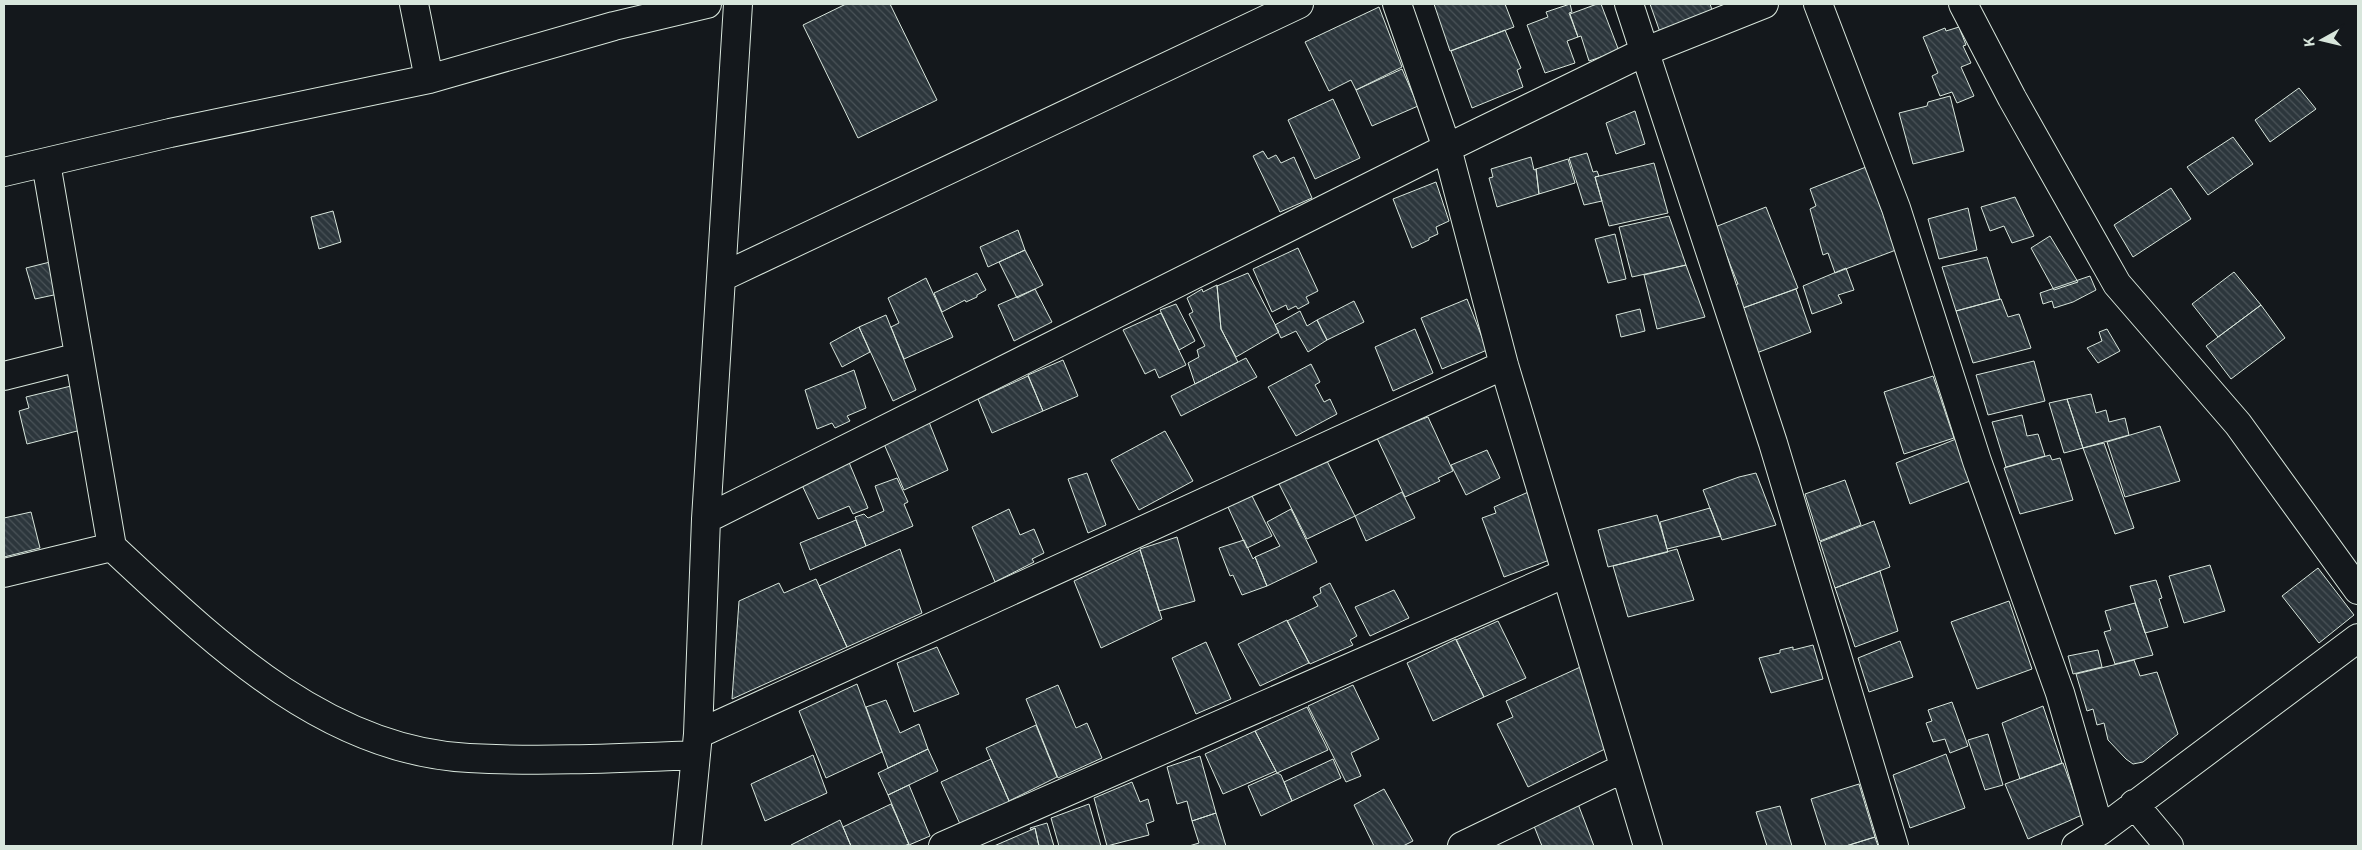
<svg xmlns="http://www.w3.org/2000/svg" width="2362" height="850" font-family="'Public Sans',sans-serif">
<defs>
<pattern id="building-back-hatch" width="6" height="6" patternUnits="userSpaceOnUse" patternTransform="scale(1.25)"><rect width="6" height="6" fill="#2c363c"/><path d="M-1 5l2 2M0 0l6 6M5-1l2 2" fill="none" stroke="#4a5358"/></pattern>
</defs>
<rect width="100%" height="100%" fill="#14181c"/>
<path fill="url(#building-back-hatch)" stroke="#d8e6dc" d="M846 4H890L937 100 858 138 803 25Z
M1434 4H1505L1514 27 1450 51Z
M1570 4 1572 12 1569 13 1578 37 1567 41 1575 63 1545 73 1527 25 1548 17 1546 12Z
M1597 4H1601L1619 51 1589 61 1581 36 1578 37 1570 14Z
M1650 4H1710L1714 15 1661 35Z
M1379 7 1402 67 1356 90 1351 80 1329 91 1305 42Z
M1959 27 1966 45 1963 46 1971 63 1961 67 1974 96 1957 103 1952 92 1940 96 1932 76 1938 73 1923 37 1945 28 1946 31Z
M1505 30 1521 68 1517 70 1523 87 1472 108 1451 51Z
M1402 69 1418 106 1372 126 1356 90Z
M2299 88 2316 109 2270 142 2255 120Z
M1950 96 1964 151 1913 164 1899 113 1927 106 1928 102Z
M1333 99 1360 158 1315 179 1288 120Z
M1635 111 1645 144 1616 154 1606 123Z
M2233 137 2253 164 2208 195 2187 167Z
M1263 151 1268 159 1276 155 1281 163 1294 157 1312 198 1280 212 1253 156Z
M1587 153 1593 172 1597 171 1599 176 1595 177 1602 201 1584 205 1569 158Z
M1531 157 1534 170 1536 169 1539 194 1497 207 1489 178 1493 177 1491 169Z
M1568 159 1575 183 1539 194 1536 169Z
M1654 163 1668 213 1609 226 1595 177Z
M1866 167 1896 250 1835 273 1828 253 1823 255 1810 209 1816 206 1810 189Z
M1436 182 1449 221 1436 227 1438 234 1429 238V240L1412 248 1393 199Z
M2171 188 2191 219 2133 257 2114 225Z
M2015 197 2034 236 2012 243 2004 226 1990 231 1981 207Z
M1766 207 1798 288 1743 308 1735 285 1738 284 1715 227Z
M1968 208 1977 250 1939 259 1928 219Z
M333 211 341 242 319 249 311 217Z
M1669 216 1686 265 1632 277 1619 227Z
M1018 230 1025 250 988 267 980 247Z
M1615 234 1626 279 1608 283 1595 239Z
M2050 236 2078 282 2054 290 2031 248Z
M1298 248 1318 291 1306 297 1309 303 1298 309 1296 306 1288 310 1286 305 1272 312 1253 269Z
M1025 250 1043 285 1017 298 999 262Z
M1987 257 2000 299 1956 311 1942 267Z
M54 261 63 293 35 299 26 268Z
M1686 265 1705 317 1657 329 1644 275Z
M1846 268 1854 290 1838 295 1842 303 1812 314 1803 286Z
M2234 272 2261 305 2218 337 2192 304Z
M977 273 986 290 977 295V297L966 302 965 300 942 312 934 293Z
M1248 273 1279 332 1236 357 1221 329 1217 286Z
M2090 276 2096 290 2073 302 2054 308 2052 301 2043 304 2040 293Z
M926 278 953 337 904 359 891 327 899 323 888 298Z
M1217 285 1221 329 1238 362 1195 384 1188 363 1199 357 1197 350 1205 346 1189 314 1193 312 1187 298 1202 289 1203 292Z
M1035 289 1052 322 1014 341 998 305Z
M1796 289 1811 332 1754 354 1743 308Z
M1467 299 1487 350 1442 369 1421 318Z
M2001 299 2008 317 2019 314 2031 348 1973 363 1956 311Z
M1354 301 1364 322 1327 340 1317 320Z
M1176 304 1195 341 1179 350 1160 310Z
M2261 305 2285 338 2231 379 2206 346Z
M1640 309 1645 331 1621 337 1616 315Z
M1300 311 1307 326 1317 320 1327 340 1308 352 1296 331 1281 338 1275 325Z
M1161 313 1186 365 1159 378 1155 369 1145 374 1123 330Z
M886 315 916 390 893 401 859 327Z
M859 327 870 352 842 367 830 343Z
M1415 329 1433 373 1393 391 1375 347Z
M2107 329 2120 351 2098 363 2087 348 2102 341 2099 332Z
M1246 358 1257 377 1181 416 1171 396Z
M1063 360 1078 396 1043 411 1028 375Z
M2034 361 2045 401 1988 415 1976 375Z
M1311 364 1320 382 1315 385 1324 402 1330 399 1337 414 1296 436 1268 387Z
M854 370 866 408 847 416 850 421 835 428 832 423 817 429 805 390Z
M1028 376 1043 411 992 433 978 399Z
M1933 376 1954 438 1904 454 1884 392Z
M71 386 81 430 27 444 19 411 29 408 26 397Z
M2091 394 2096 413 2106 410 2109 422 2125 418 2129 435 2083 448 2067 399Z
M2067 399 2083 448 2064 453 2049 403Z
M2022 415 2027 436 2038 434 2045 456 2006 467 1992 422Z
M1428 417 1453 471 1438 478 1440 481 1405 497 1376 436Z
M929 422 948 470 904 490 884 444Z
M2160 426 2180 481 2125 497 2107 442Z
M1165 431 1193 481 1139 510 1111 460Z
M1956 439 1970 481 1910 504 1896 463Z
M2104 443 2134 528 2115 534 2083 448Z
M1487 450 1500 478 1466 495 1451 465Z
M2050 455 2052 460 2060 458 2073 500 2020 514 2004 468Z
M848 460 868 508 853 514 849 506 818 519 800 481Z
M1327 461 1355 516 1307 539 1278 482Z
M1087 473 1106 525 1088 533 1068 479Z
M1756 473 1776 525 1722 540 1703 490 1739 477Z
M897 478 908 502 904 504 913 526 866 546 855 517 864 514 868 518 884 511 875 486Z
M1845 480 1861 525 1820 541 1805 494Z
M1533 490 1555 558 1504 577 1482 518 1496 513 1494 507Z
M1402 492 1415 518 1366 541 1355 516Z
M1251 494 1272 536 1247 548 1227 505Z
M1710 508 1721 536 1667 549 1660 522Z
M1009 509 1020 535 1034 529 1044 553 1032 559 1034 562 995 582 972 527Z
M1291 509 1317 562 1267 586 1255 557 1280 546 1267 522Z
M31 512 40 548 4 557V518Z
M1657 515 1668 552 1608 567 1598 530Z
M856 520 866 546 810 570 800 543Z
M1874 521 1890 567 1835 588 1820 542Z
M1177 537 1195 601 1159 611 1140 549Z
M1244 540 1253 559 1255 557 1267 586 1242 595 1233 575 1230 576 1219 548Z
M900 549 922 613 847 647 819 586Z
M1677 549 1694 600 1628 617 1613 566Z
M1140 550 1162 619 1101 648 1074 581Z
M2210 565 2225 611 2184 623 2169 576Z
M2318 568 2354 615 2319 643 2282 596Z
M1880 571 1898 631 1855 647 1835 588Z
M816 579 847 647 732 699 739 601 779 583 784 593Z
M2156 580 2162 598 2159 599 2168 627 2145 633 2130 586Z
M1330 583 1357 636 1350 640 1353 645 1310 664 1287 621 1318 606 1313 597 1321 593 1320 588Z
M1394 590 1409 618 1370 636 1355 607Z
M2009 601 2032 669 1977 689 1951 622Z
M2135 603 2153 655 2115 664 2104 632 2111 630 2105 611Z
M1287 620 1309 663 1260 686 1238 644Z
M1498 621 1526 678 1484 697 1456 640Z
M1456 639 1484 697 1433 721 1407 663Z
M1900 641 1913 677 1869 692 1858 658Z
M1206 642 1231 699 1196 714 1172 658Z
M1813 645 1823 679 1771 693 1759 658 1780 653V650L1793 647V650Z
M937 647 959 694 914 712 897 663Z
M2098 650 2102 667 2073 674 2068 656Z
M2134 660 2140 676 2157 672 2178 734 2143 762 2133 764 2126 759 2108 740 2104 723 2097 725 2093 709 2087 711 2076 674Z
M1587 664 1613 745 1528 787 1497 724 1513 717 1506 701Z
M857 684 882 752 826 778 799 711Z
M1058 685 1076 728 1087 723 1102 758 1058 778 1026 699Z
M1353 685 1379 739 1351 753 1361 776 1346 782 1308 706Z
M886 700 900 733 919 724 928 749 888 768 866 707Z
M1952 702 1968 746 1950 753 1945 739 1933 742 1926 723 1932 721 1928 710Z
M2043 706 2062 763 2020 779 2002 723Z
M1307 707 1328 750 1277 773 1255 731Z
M1036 725 1057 777 1009 801 986 748Z
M1255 731 1276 771 1223 794 1205 754Z
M1988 734 2003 785 1985 790 1968 740Z
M928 749 938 771 888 795 878 773Z
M1946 754 1965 808 1910 828 1893 775Z
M813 755 827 793 765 821 751 784Z
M1200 756 1216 813 1192 821 1187 801 1177 804 1167 767Z
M991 759 1010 803 960 824 941 782Z
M1333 759 1341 778 1292 801 1284 782Z
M2063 763 2082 815 2028 839 2005 784Z
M1277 773 1281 775 1292 801 1261 816 1248 786Z
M1132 782 1140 802 1148 799 1154 821 1146 824 1149 835 1107 846 1094 798Z
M1859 784 1875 837 1846 846H1826L1811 799Z
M909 785 930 836 909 845 888 795Z
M1384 789 1413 841 1403 846H1374L1354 805Z
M891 804 909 844 904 846H851L843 827Z
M1089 804 1101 846H1059L1051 818Z
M1578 804 1594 846H1542L1534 826Z
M1780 806 1792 846H1767L1756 812Z
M1216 813 1226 846H1189L1199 843 1192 821Z
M840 820 851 846H791V845Z
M1047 823 1054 846H1039L1035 828 1031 830 1030 828Z
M1035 828 1039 846H994L1031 830Z
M1875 837 1878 846H1846Z"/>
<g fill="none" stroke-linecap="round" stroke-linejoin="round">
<defs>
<path id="minor" d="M414 4 429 79
M1397 4 1447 148 1504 365 1648 846
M1629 4 1773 443 1894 846
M1818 4 1896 208 1977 461 2060 693 2100 831
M1963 4 2012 98 2117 284 2238 424 2358 590
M46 163 112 547C212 640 324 751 469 758 544 762 621 758 696 755
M4 172 170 133 429 79 614 26 707 4
M722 277 1299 4
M4 376 79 357
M706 519 1447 148 1646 51 1764 4
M4 573 112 547
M698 734 1504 365
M2134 804 2169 846
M687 846 698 734 706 519 738 4
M943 846 1566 573
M1462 846 1624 768
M2076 846 2100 831 2358 638"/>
</defs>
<use href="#minor" stroke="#d8e6dc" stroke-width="30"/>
<use href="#minor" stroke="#14181c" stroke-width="28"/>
</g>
<rect width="2362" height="850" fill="none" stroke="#d8e6dc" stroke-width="10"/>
<g transform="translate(2322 40) rotate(262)" stroke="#14181c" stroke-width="4" paint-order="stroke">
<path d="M0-4L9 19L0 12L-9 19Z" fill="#d8e6dc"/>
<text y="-8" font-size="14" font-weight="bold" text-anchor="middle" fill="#d8e6dc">K</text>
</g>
</svg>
